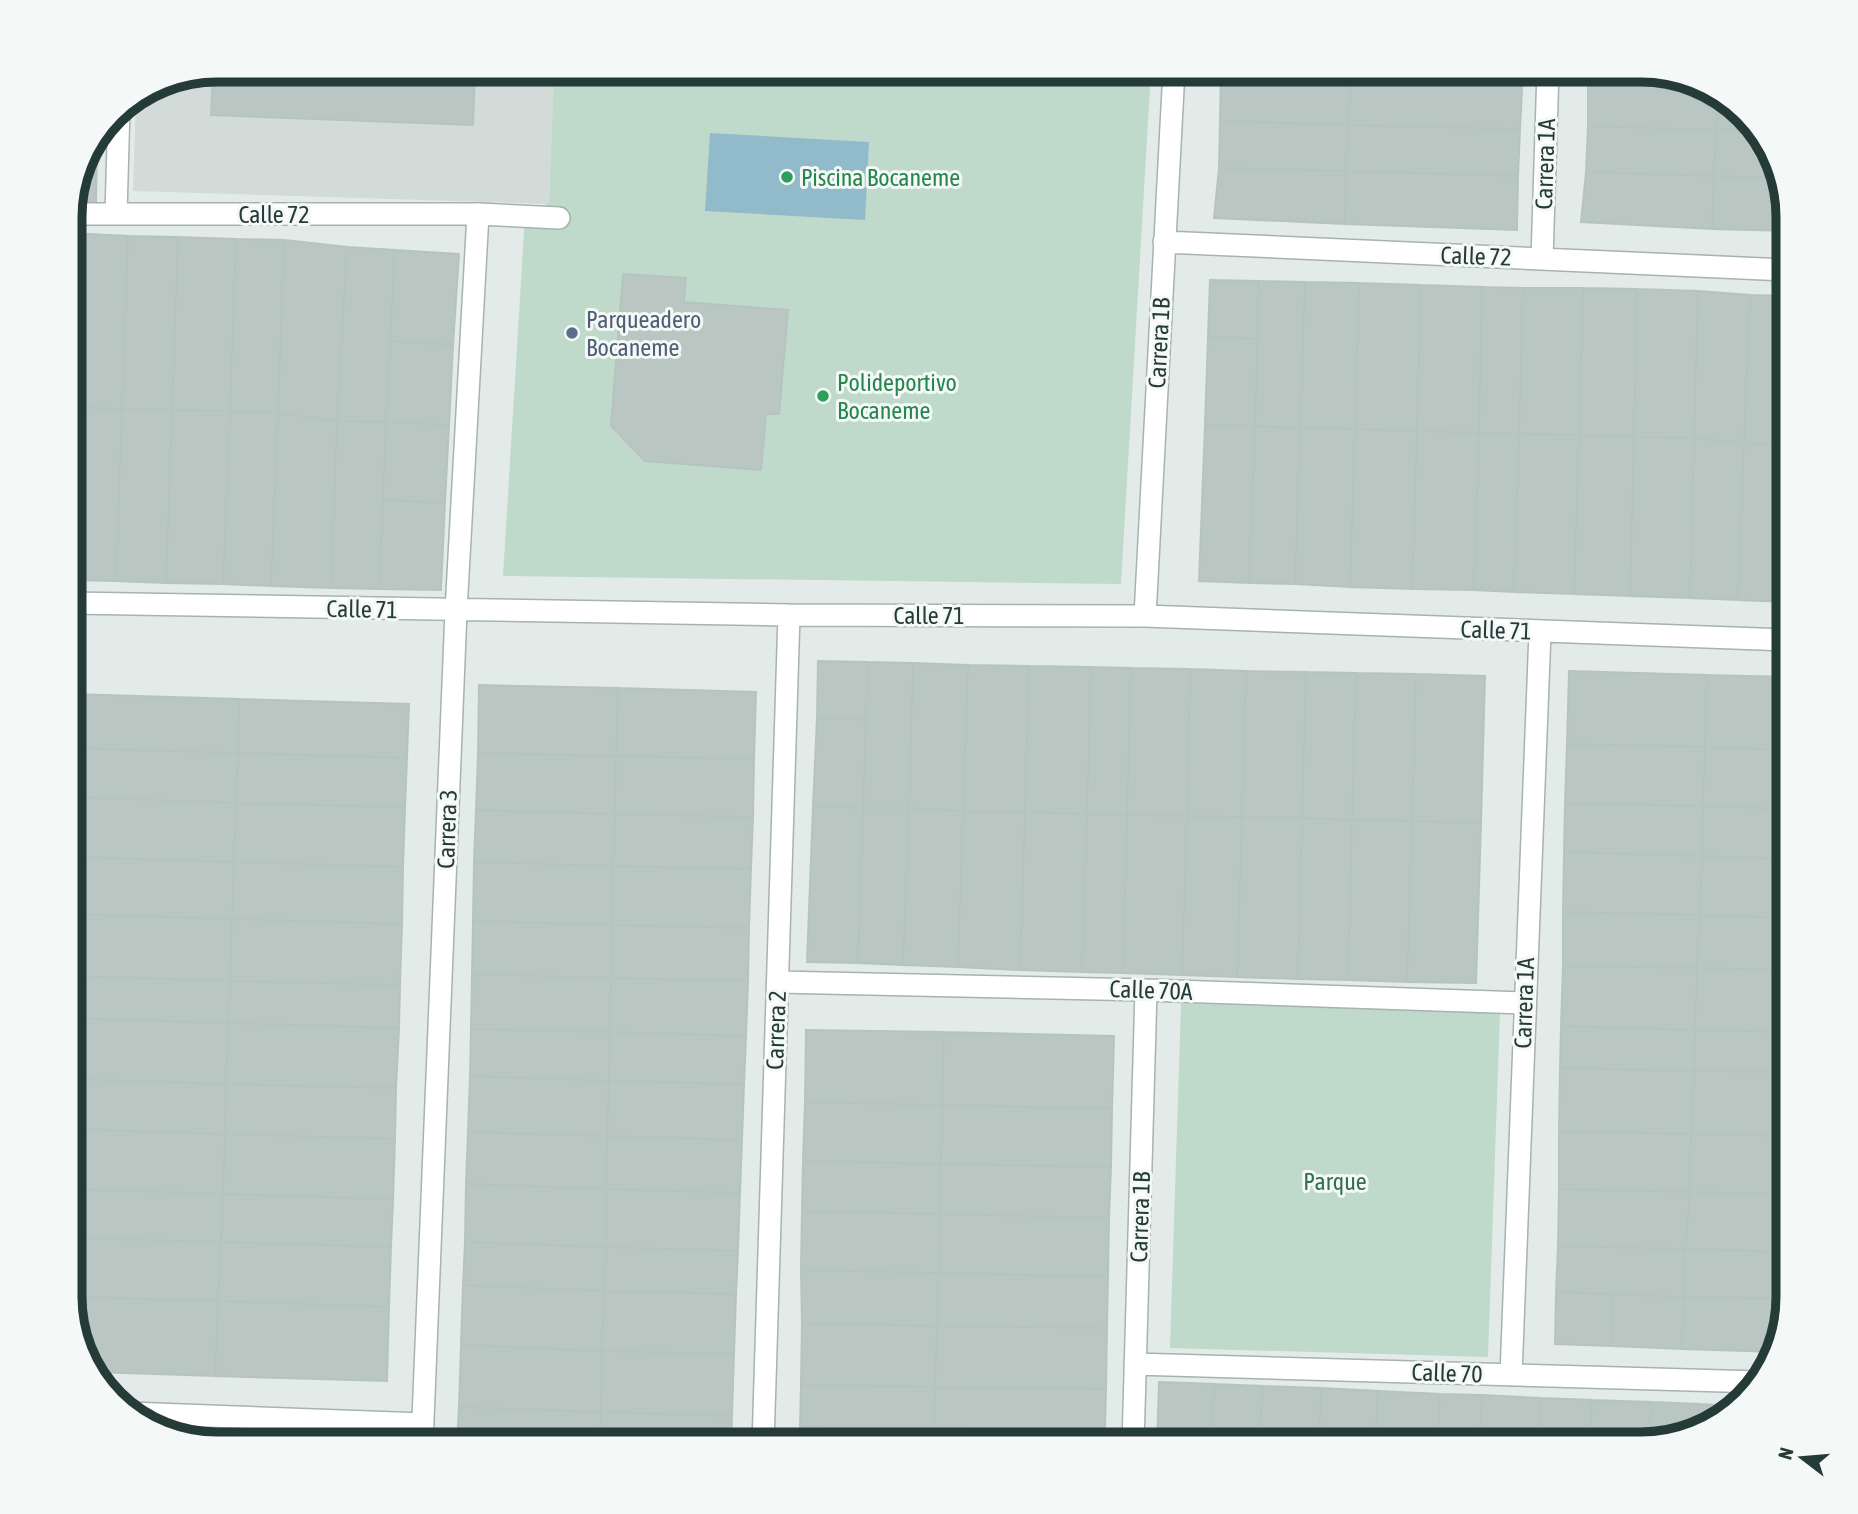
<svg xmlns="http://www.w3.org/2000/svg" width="1858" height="1514" font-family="'Asap Condensed',sans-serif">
<rect width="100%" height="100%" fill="#e3ebe9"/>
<path fill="#d2dbd8" d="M217 70H554L549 204 133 191 136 97 161 81Z"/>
<path fill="#bfdaca" d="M554 70H1151L1121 584 503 576 525 216 549 203Z
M1181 1003 1500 1013 1488 1357 1170 1348Z"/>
<path fill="#91baca" d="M710 133 869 142 865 220 705 211Z"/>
<path fill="#b9c6c2" stroke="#b6c4c1" stroke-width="2" d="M217 70H475L473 125 211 115 213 71Z
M1221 70H1351L1348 125 1220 121Z
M1351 70 1523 71 1520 129 1348 125Z
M1588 70H1642L1697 81 1718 94 1716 130 1588 126Z
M1718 94 1738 106 1756 130H1716Z
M1220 121 1348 125 1346 171 1219 168Z
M1348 125 1520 129 1518 176 1346 171Z
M1588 126 1716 130 1714 176 1586 172Z
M1716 130H1756L1773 152 1779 178 1714 176Z
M90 146H97L96 202H72L85 152Z
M1219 168 1346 171 1345 224 1214 218Z
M1346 171 1518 176 1517 230 1345 224Z
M1586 172 1714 176 1712 229 1581 222Z
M1714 176 1779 178 1788 217V231L1712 229Z
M70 233 128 236 122 409 70 407Z
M128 236 178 237 172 410 122 409Z
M178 237 236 239 230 411 172 410Z
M236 239 284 240 278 413 230 411Z
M284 240 347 247 337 421 278 413Z
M347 247 395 250 386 422 337 421Z
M395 250 459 254 453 345 390 341Z
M623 274 686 278 684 302 788 310 779 414H766L761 470 645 461 611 426Z
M1210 280 1259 281 1258 339 1208 337Z
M1259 281 1305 282 1300 428 1255 426Z
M1305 282 1359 283 1355 429 1300 428Z
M1359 283 1421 285 1417 431 1355 429Z
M1421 285 1482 287 1479 433 1417 431Z
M1482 287 1523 288 1519 434 1479 433Z
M1523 288H1583L1579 435 1519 434Z
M1583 288 1637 289 1634 437 1579 435Z
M1637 289 1698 291 1694 438 1634 437Z
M1698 291 1750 295 1744 443 1694 438Z
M1750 295 1788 296V444L1744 443Z
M1208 337 1258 339 1255 426 1205 425Z
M390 341 453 345 449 425 386 422Z
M70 407 122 409 116 581 70 580Z
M122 409 172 410 166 583 116 581Z
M172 410 230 411 223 584 166 583Z
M230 411 278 413 271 586 223 584Z
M278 413 337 421 331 588 271 586Z
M337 421 386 422 379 589 331 588Z
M386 422 449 425 445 503 383 500Z
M1205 425 1255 426 1249 583 1199 581Z
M1255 426 1300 428 1295 584 1249 583Z
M1300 428 1355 429 1350 587 1295 584Z
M1355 429 1417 431 1412 589 1350 587Z
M1417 431 1479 433 1474 590 1412 589Z
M1479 433 1519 434 1514 592 1474 590Z
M1519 434 1579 435 1574 594 1514 592Z
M1579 435 1634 437 1630 596 1574 594Z
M1634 437 1694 438 1690 598 1630 596Z
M1694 438 1744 443 1738 600 1690 598Z
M1744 443 1788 444V602L1738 600Z
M383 500 445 503 441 590 379 589Z
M818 661 868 662 866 720 817 718Z
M868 662 913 663 909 808H863Z
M913 663 968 665 963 811 909 808Z
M968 665 1029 666 1025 812 963 811Z
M1029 666 1091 667 1087 814 1025 812Z
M1091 667 1131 668 1127 815 1087 814Z
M1131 668 1190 669 1187 816 1127 815Z
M1190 669 1246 671 1242 817 1187 816Z
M1246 671 1306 672 1302 818 1242 817Z
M1569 671 1707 675 1705 747 1567 744Z
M1306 672 1356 673 1352 820 1302 818Z
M1356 673 1416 674 1412 821 1352 820Z
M1416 674 1485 676 1481 823 1412 821Z
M1707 675 1788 677V750L1705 747Z
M479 685 618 688 616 756 478 753Z
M618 688 756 692 754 759 616 756Z
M70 694 239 699 238 753 70 748Z
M239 699 409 704 407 758 238 753Z
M817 718 866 720 863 808 813 806Z
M1567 744 1705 747 1703 806 1565 803Z
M1705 747 1788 750V809L1703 806Z
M70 748 238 753 236 803 70 797Z
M238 753 407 758 405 807 236 803Z
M478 753 616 756 615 814 476 810Z
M616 756 754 759 753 817 615 814Z
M70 797 236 803 234 862 70 857Z
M236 803 405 807 403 867 234 862Z
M1565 803 1703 806 1702 856 1564 852Z
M813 806 863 808 858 963 807 962Z
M1703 806 1788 809V859L1702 856Z
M863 808H909L903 965 858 963Z
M909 808 963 811 958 967 903 965Z
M476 810 615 814 613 866 474 862Z
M963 811 1025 812 1020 970 958 967Z
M1025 812 1087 814 1082 972 1020 970Z
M615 814 753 817 751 869 613 866Z
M1087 814 1127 815 1123 973 1082 972Z
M1127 815 1187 816 1182 975 1123 973Z
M1187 816 1242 817 1237 977 1182 975Z
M1242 817 1302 818 1298 979 1237 977Z
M1302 818 1352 820 1348 980 1298 979Z
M1352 820 1412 821 1407 982 1348 980Z
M1412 821 1481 823 1476 983 1407 982Z
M1564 852 1702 856 1700 915 1563 912Z
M1702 856 1788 859V918L1700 915Z
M70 857 234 862 232 919 70 914Z
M234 862 403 867 402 924 232 919Z
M474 862 613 866 612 925 473 921Z
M613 866 751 869 749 928 612 925Z
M1563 912 1700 915 1697 968 1563 966Z
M70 914 232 919 230 981 70 976Z
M1700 915 1788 918V970L1697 968Z
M232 919 402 924 400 985 230 981Z
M473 921 612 925 611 978 472 974Z
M612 925 749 928 748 981 611 978Z
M1563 966 1697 968 1695 1030 1561 1026Z
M1697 968 1788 970V1032L1695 1030Z
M472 974 611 978 610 1032 471 1029Z
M70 976 230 981 228 1023 70 1018Z
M611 978 748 981 746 1036 610 1032Z
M230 981 400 985 399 1028 228 1023Z
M70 1018 228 1023 226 1084 70 1079Z
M228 1023 399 1028 396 1088 226 1084Z
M1561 1026 1695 1030 1694 1071 1560 1068Z
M471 1029 610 1032 609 1081 470 1076Z
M806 1030 944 1032 942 1105 805 1102Z
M1695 1030 1788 1032V1072L1694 1071Z
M610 1032 746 1036 744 1084 609 1081Z
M944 1032 1114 1036 1112 1109 942 1105Z
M1560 1068 1694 1071 1691 1134 1559 1131Z
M1694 1071 1788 1072V1136L1691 1134Z
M470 1076 609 1081 607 1136 468 1132Z
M70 1079 226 1084 225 1134 70 1129Z
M609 1081 744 1084 742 1140 607 1136Z
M226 1084 396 1088 395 1139 225 1134Z
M805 1102 942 1105 941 1164 803 1161Z
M942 1105 1112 1109 1111 1167 941 1164Z
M70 1129 225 1134 223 1194 70 1189Z
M1559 1131 1691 1134 1690 1192 1559 1189Z
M468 1132 607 1136 606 1189 466 1184Z
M225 1134 395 1139 393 1199 223 1194Z
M1691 1134 1788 1136V1194L1690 1192Z
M607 1136 742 1140 740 1193 606 1189Z
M803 1161 941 1164 940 1214 802 1211Z
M941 1164 1111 1167 1109 1218 940 1214Z
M466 1184 606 1189V1247L465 1242Z
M70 1189 223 1194 221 1242 70 1238Z
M606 1189 740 1193 738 1251 606 1247Z
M1559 1189 1690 1192 1685 1249 1558 1246Z
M1690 1192 1788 1194V1252L1685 1249Z
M223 1194 393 1199 391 1247 221 1242Z
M802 1211 940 1214 939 1273 801 1270Z
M940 1214 1109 1218 1108 1277 939 1273Z
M70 1238 221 1242 218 1301 70 1297Z
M221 1242 391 1247 389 1307 218 1301Z
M465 1242 606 1247 604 1291 463 1285Z
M1558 1246 1685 1249 1684 1297 1556 1292Z
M606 1247 738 1251 736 1294 604 1291Z
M1685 1249 1788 1252V1299L1684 1297Z
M801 1270 939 1273 937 1326 802 1323Z
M939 1273 1108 1277 1107 1328 937 1326Z
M463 1285 604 1291 602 1351 461 1345Z
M604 1291 736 1294 734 1354 602 1351Z
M1556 1292 1612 1294 1611 1346 1555 1344Z
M1612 1294 1684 1297 1682 1349 1611 1346Z
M70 1297 218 1301 215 1376 93 1372 85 1362 70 1306Z
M1684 1297 1788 1299 1777 1352 1682 1349Z
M218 1301 389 1307 387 1381 215 1376Z
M802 1323 937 1326 935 1387 801 1385Z
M937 1326 1107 1328 1106 1389 935 1387Z
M461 1345 602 1351 601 1412 459 1407Z
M602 1351 734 1354 732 1416 601 1412Z
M1159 1382 1214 1384 1211 1444H1157Z
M1214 1384 1262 1386 1260 1444H1211Z
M801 1385 935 1387 934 1428 800 1426Z
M1262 1386 1321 1388 1319 1444H1260Z
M935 1387 1106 1389 1105 1430 934 1428Z
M1321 1388 1378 1391 1375 1444H1319Z
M1378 1391 1440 1394 1438 1444H1375Z
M1440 1394 1482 1395 1480 1444H1438Z
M1482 1395 1541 1398 1539 1444H1480Z
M1541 1398 1592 1400 1590 1444H1539Z
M1592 1400 1651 1402 1650 1442 1590 1444Z
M1651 1402 1700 1404 1699 1430 1650 1442Z
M1700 1404 1736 1406 1706 1429 1699 1430Z
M459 1407 601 1412 600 1444H457Z
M601 1412 732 1416 731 1444H600Z
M148 1424 172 1425V1435L161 1433Z
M172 1425 223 1426 222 1444 172 1435Z
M223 1426 280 1428V1444H222Z
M800 1426 934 1428 933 1444H800Z
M280 1428 353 1430V1444H280Z
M934 1428 1105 1430 1104 1444H933Z"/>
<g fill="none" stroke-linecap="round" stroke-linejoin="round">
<defs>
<path id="service" d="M478 214 559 218"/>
<path id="minor" d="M70 214H478L456 611 422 1444
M116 214 119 108
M1164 242 1788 270
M1542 259 1548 70
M70 603 789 615 1145 616 1788 640
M1145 616 1174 70
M778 982 1146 990 1524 1003
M1135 1364 1759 1382
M1511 1375 1540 632
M130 1413 423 1424
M763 1444 789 615
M1133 1444 1146 990"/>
</defs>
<use href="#service" stroke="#a6b3b0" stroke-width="24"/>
<use href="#minor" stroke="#a6b3b0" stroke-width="24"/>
<use href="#service" stroke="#fff" stroke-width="21"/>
<use href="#minor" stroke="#fff" stroke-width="21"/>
</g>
<g fill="#2e9e5b" stroke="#f4f8f7" stroke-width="2.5">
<circle cx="787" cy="177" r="7"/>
<circle cx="823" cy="396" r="7"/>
</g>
<circle fill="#5c6f8a" stroke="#f4f8f7" stroke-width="2.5" cx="572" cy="333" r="7"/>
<g text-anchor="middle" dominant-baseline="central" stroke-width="6" stroke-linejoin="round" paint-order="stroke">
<g font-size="24" fill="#253b38" stroke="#f4f8f7">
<text transform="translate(1545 164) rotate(-88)">Carrera 1A</text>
<text x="274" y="214">Calle 72</text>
<text transform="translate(1476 256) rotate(2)">Calle 72</text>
<text transform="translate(1159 343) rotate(-87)">Carrera 1B</text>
<text transform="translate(362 609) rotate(1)">Calle 71</text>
<text x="929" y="615">Calle 71</text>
<text transform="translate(1496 630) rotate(2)">Calle 71</text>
<text transform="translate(447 829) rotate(-88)">Carrera 3</text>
<text transform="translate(1151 990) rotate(2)">Calle 70A</text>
<text transform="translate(1524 1003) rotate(-88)">Carrera 1A</text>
<text transform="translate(776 1030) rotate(-88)">Carrera 2</text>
<text transform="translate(1140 1217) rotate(-88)">Carrera 1B</text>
<text transform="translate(1447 1373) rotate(2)">Calle 70</text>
</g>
<g font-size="24" fill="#27864d" stroke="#f4f8f7" text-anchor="start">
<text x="801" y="177">Piscina Bocaneme</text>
<text x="837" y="382">Polideportivo<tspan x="837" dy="28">Bocaneme</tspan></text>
</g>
<g font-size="24" fill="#4e5e75" stroke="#f4f8f7" text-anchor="start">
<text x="586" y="319">Parqueadero<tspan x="586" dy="28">Bocaneme</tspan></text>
</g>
<g font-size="24" fill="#336d52" stroke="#f4f8f7">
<text x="1335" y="1181">Parque</text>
</g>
</g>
<path d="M0 0H1858V1514H0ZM217 82H1641A135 135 0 0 1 1776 217V1297A135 135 0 0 1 1641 1432H217A135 135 0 0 1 82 1297V217A135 135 0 0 1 217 82Z" fill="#f4f8f7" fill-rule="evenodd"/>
<path fill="none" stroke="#253b38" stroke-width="9" d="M217 82H1641A135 135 0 0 1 1776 217V1297A135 135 0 0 1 1641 1432H217A135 135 0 0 1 82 1297V217A135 135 0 0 1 217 82Z"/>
<g transform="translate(1802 1458) rotate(286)" stroke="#f4f8f7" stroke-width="5" paint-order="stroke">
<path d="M0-5L12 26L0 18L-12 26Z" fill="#253b38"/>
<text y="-10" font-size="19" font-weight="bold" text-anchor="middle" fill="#253b38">N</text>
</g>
</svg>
